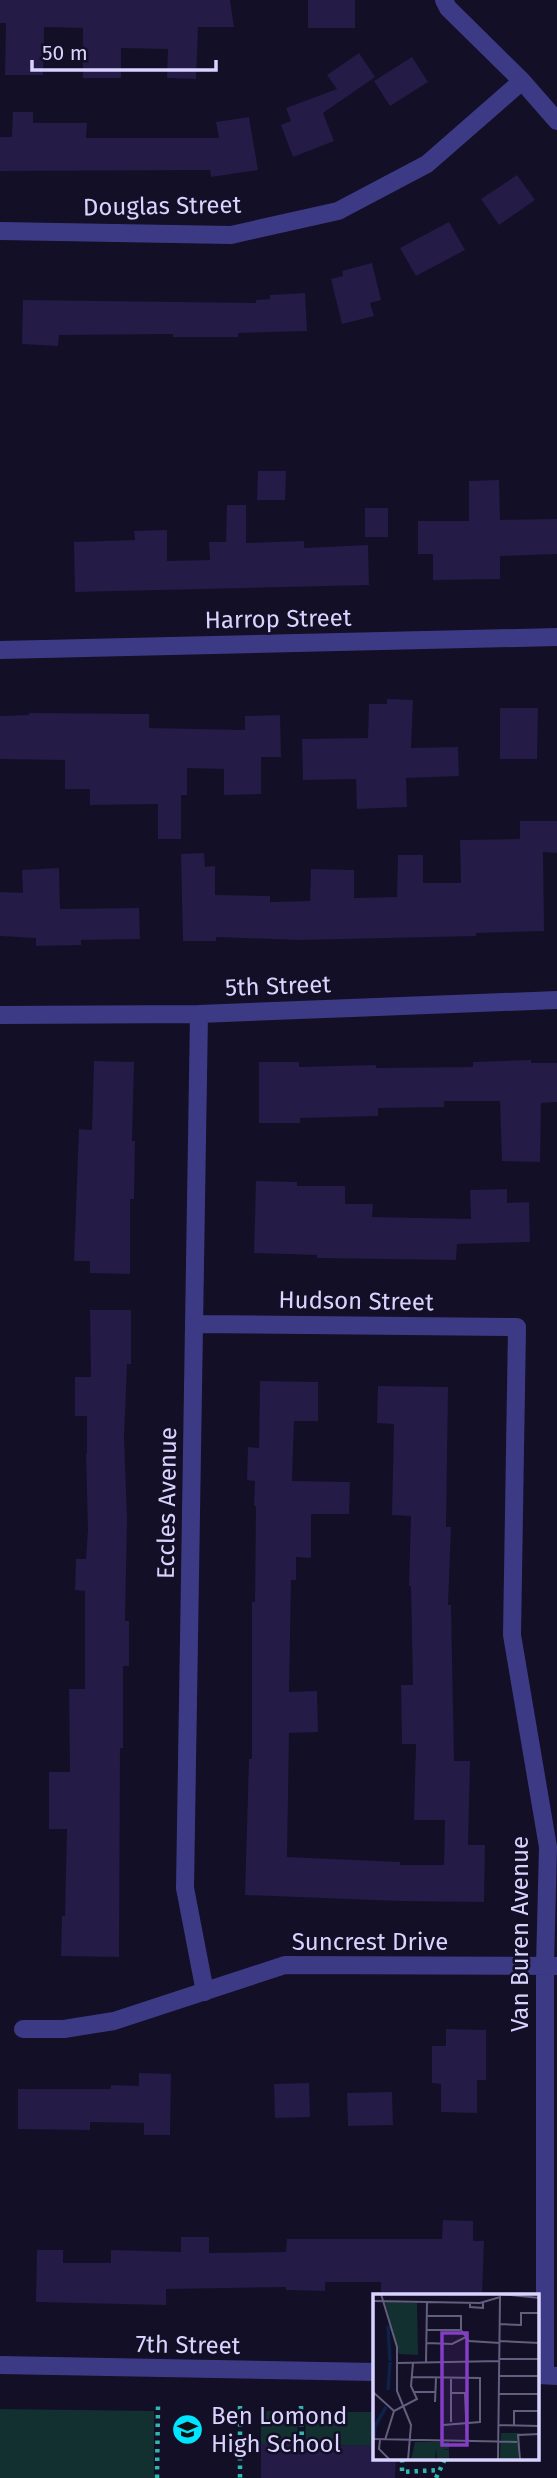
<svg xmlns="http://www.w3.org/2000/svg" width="557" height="2478" font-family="'Fira Sans',sans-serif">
<rect width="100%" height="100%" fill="#130f26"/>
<path fill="#12302f" d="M0 2409 154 2411V2478H0Z
M265 2411H295L298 2425 296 2445 261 2444V2415Z
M305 2412H375V2446L306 2445Z"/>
<path fill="#241b47" d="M0 0H230L234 27H198L196 79 167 78 168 49 121 48V78H83V28L44 27 43 75H5L6 23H0Z
M308 0H355V28H308Z
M359 53 375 77 323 113 334 141 293 157 281 125 291 121 286 108 337 89 327 75Z
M412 57 428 82 390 106 374 81Z
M13 112H33V123H87L86 138H219L216 122 249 117 258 170 211 177 210 170 0 171V137H12Z
M517 175 535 200 499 225 481 199Z
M449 222 465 250 416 276 400 248Z
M372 263 381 300 370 303 374 316 342 324 331 279 343 276 342 271Z
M305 293 307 331 238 333V337H173V334L59 335 58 346 22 344 23 300 256 303V300L270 299V295Z
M258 471H286L285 500H257Z
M499 480 500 520 557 519V554L500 556V579L433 580V554H418V521H469V481Z
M227 505H246V543L304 541V548L368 545 369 585 75 592 74 542 135 540 134 531 167 530V561L210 560 209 542H226Z
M365 508H388V537H365Z
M387 699 413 700 411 748 458 747 459 776 406 778 407 807 357 809 356 779 303 780 302 739 368 738 369 704H387Z
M500 708H538L537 759H500Z
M29 713 149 714V728L245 730V716L280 715 281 757H261V794L224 795V769L187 768V795H181V839H158V804L90 805V789H65V760L0 759V716L29 715Z
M520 821H557V853L543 852 544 931 476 933V936L299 940 216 937V941H183L181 854 204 853 205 867 215 866V895L270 896V902L310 901 311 869 354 870V898L397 897 398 855H423V883H461L460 840 520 839Z
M59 868 60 909 139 908 140 939 81 940V945L36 946V938L0 936V892L23 893 22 870Z
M531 1060V1063H557V1102L541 1103 540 1162 502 1161 500 1101H444V1107L378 1108V1116L300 1118V1123H259V1062H299V1067L376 1065V1068L473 1067V1062Z
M94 1061 134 1062 132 1141H135L134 1199H130V1274L90 1273V1261H74L79 1129 92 1130Z
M256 1181 297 1182V1186H345V1204H373L372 1217 471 1219 470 1190 507 1189V1203L529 1202 530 1242 457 1244 456 1260 317 1258V1255L254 1253Z
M90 1310H131V1364H127L124 1437 127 1519 125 1621H129V1666H123V1748H120L119 1957 61 1956 62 1916H65L67 1829H49V1772H70L69 1689H85V1591L75 1590 76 1559H86L88 1530 86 1454H87V1416H75V1377H91Z
M260 1381 318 1382V1421H294L292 1481 350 1482 349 1514H311V1558L296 1557V1580H291L289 1692 317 1691 318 1732 289 1733 287 1857 400 1862V1865H444L445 1820H414L416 1744H402L401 1685H413L411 1586H409L411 1516 392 1515 394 1424 377 1423 378 1386 448 1387 446 1527H451L448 1605H451L454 1761H470L468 1845H485L484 1902 399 1901 245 1895 249 1759H252V1602H255L256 1506H254L255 1481 247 1480 248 1447 259 1448Z
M446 2029 486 2030V2080H477V2113L441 2112V2084L432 2083V2046H446Z
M139 2073 171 2074 170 2135H144V2123L90 2122V2130L18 2129V2089H111V2085L139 2086Z
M309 2083 310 2117 275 2118 274 2084Z
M392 2092 393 2125 348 2126 347 2093Z
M443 2220 473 2221V2241H484L482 2296 381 2292V2282H325V2291L286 2290V2287L166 2289V2305L36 2302 37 2250H63V2263H111V2250L181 2252V2237H209V2253L286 2252 287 2239H442Z
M261 2444 375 2446V2459H396L395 2478H261Z"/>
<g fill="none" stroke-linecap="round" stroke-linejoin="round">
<path stroke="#2fb8b0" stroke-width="4.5" stroke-dasharray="3.5 5" stroke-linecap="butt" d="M240 2406V2478
M301 2406 302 2445
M402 2459V2472L439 2470
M157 2478 158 2405
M436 2478 445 2459"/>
<path stroke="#3d3a85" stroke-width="18" d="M444 0 448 8 522 81 557 121
M0 231 231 235 338 211 427 164 522 81
M0 650 557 637
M199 1014 185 1888 205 1992
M0 1015 199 1014 557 1000
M195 1324 517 1327 512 1635 548 1847 545 1966V2375
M23 2029H64L114 2021 285 1965 557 1966"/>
<path stroke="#3d3a85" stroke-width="18" d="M0 2365 375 2372
M538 2375 557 2376"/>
</g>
<defs>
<symbol id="school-disc" viewBox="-11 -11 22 22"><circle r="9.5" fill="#00e5ff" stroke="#130f26"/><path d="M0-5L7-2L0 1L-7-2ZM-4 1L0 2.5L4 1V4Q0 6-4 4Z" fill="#111"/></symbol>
</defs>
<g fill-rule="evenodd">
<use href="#school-disc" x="170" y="2412" width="35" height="35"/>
</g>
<g text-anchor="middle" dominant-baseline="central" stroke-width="5" stroke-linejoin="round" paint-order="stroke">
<g font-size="24" fill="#d9d4ff" stroke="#130f26">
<text transform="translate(162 206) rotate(-1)">Douglas Street</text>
<text transform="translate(278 619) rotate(-1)">Harrop Street</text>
<text transform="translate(278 986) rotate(-2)">5th Street</text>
<text transform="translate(356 1301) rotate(1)">Hudson Street</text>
<text transform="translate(167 1503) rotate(-89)">Eccles Avenue</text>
<text transform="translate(520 1934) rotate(-90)">Van Buren Avenue</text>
<text x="370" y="1942">Suncrest Drive</text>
<text transform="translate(188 2345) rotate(1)">7th Street</text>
</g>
<g font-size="24" fill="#d9d4ff" stroke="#130f26" text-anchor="start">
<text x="211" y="2416">Ben Lomond<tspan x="211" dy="28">High School</tspan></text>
</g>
</g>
<g transform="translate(373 2294)">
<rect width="166" height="166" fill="#130f26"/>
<path d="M12 8 44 9 45 61 26 60ZM128 139H147L145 166H127ZM42 148H76V155H68L76 156V166H64L63 154 62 166H38Z" fill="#12302f"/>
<path fill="none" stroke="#0c2248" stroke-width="3.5" d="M15 32 17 67M15 96 17 68M1 144 2 132 13 113"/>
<path fill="none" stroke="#625e7d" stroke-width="2" d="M8 0 24 53V97L38 131 35 166M127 0 167 4M0 7 107 9 127 3 125 166M97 9V13L110 14V9M54 22H88V36L96 47 127 49M127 30 148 31V19H167M54 36H87M127 47 167 49M54 49 79 50 93 43M127 65H167M25 69 127 67M53 69 54 8M126 82H167M39 83 107 84V128L70 131M78 85V128M0 98 21 117M40 98H63M78 99H92L94 147M126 100H167M62 108 63 84M126 131 167 132M141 131V117H167M0 145 144 148M7 146 6 155 17 166M12 146 21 117 44 105 38 92 40 69M147 166 145 141 167 140"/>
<path fill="#843dc5" fill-opacity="0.15" stroke="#843dc5" stroke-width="3.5" d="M69 39H94V151H69Z"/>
<rect width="166" height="166" fill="none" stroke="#d9d4ff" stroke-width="3.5"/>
</g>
<path d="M32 60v10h184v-10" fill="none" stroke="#d9d4ff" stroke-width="3.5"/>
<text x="42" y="60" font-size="21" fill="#d9d4ff" stroke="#130f26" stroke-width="5" paint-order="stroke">50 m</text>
</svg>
